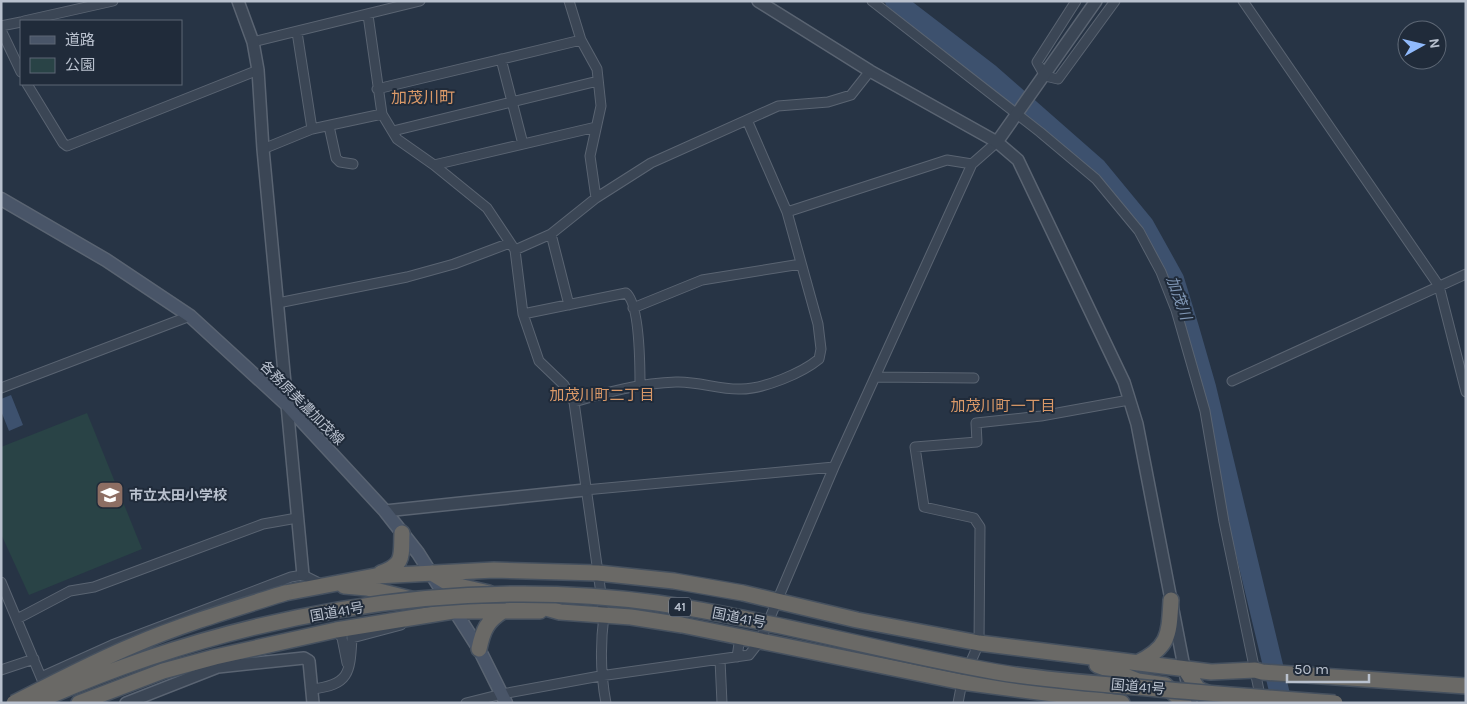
<svg xmlns="http://www.w3.org/2000/svg" width="1467" height="704" font-family="Karla,'Noto Sans JP',sans-serif">
<rect width="100%" height="100%" fill="#273445"/>
<path fill="#294346" d="M87 413 142 549 29 595 1 534V447Z"/>
<path fill="#3d516e" d="M11 395 23 425 9 431 1 411V399Z"/>
<g fill="none" stroke-linecap="round" stroke-linejoin="round">
<path stroke="#3d516e" stroke-width="20" d="M895 1 990 74 1097 168 1144 225 1174 279 1189 328 1206 387 1282 703"/>
<defs>
<path id="minor" d="M569 1 581 40 597 69 601 106 590 156 596 198
M872 1 1040 132 1096 179 1139 231 1161 272 1176 310 1205 411 1224 522 1261 700
M1076 1 1037 62 1045 76 1058 79 1115 1
M1243 1 1439 286 1466 392
M368 15 382 114 397 139 434 165 487 208 515 250 523 314 539 361 564 385 574 402 604 615C600 646 600 672 606 703
M24 21 113 1
M1 26 21 22
M1 30 21 72
M297 32 312 129
M253 42 420 1
M501 59 523 144
M27 84 63 143 67 146 258 70
M377 89 581 40
M329 126 336 158 340 162 353 164
M393 131 598 81
M263 149 312 129 382 114
M434 165 596 127
M787 212 947 160 972 164
M551 234 569 305
M515 250 551 234 596 198 651 163 778 106 828 102 851 95 870 71
M278 303 407 277 454 264 510 243
M633 308 702 280 801 264
M523 314 626 293C640 304 640 367 640 385
M877 377 974 378
M1232 381 1466 274
M1 388 190 316
M574 402C608 392 641 383 676 382 698 381 720 390 741 389 764 389 802 373 819 359L821 349 818 324 787 212 747 120
M585 490 834 467
M1 582 43 682
M17 619 70 591 94 587 263 524 297 518
M336 630 342 638 347 663
M737 657 740 637
M720 660 722 703
M1 670 34 659
M41 677 112 645 291 577 303 575 323 585
M312 689C350 685 350 672 352 638L401 625
M466 703 502 694 600 676 749 655 760 641 834 467 972 164 997 142
M958 703 962 682 979 643 980 527 974 518 924 507 915 447 977 442 976 423 1041 416 1129 400"/>
<path id="tertiary" d="M238 1 253 42 258 70 263 149 303 575
M758 1 870 71 997 142 1018 160 1124 382 1137 424 1191 703
M997 142 1096 1
M385 511 585 490
M126 703 218 667 304 658 309 661 313 703"/>
<path id="secondary" d="M1 199 106 260 190 316 286 404 385 511 418 553 479 649 506 703"/>
<path id="trunk" d="M381 573C405 564 401 556 402 533
M432 573 450 584 489 593
M344 586 367 588 415 600
M285 593 375 576 494 570 598 573 674 581 743 593 857 620 979 643 1211 672 1255 670 1262 672 1466 686
M511 598 560 612 631 617 682 625 962 682 1122 703
M479 649C483 630 487 621 503 611
M1137 663C1170 647 1169 634 1171 600
M1097 665 1138 681 1165 685 1184 703
M1185 669 1198 689 1231 703
M79 703 163 671 215 657 336 630 453 611H540"/>
</defs>
<use href="#minor" stroke="#5a6472" stroke-width="11"/>
<use href="#tertiary" stroke="#5a6472" stroke-width="14"/>
<use href="#secondary" stroke="#5a6472" stroke-width="15"/>
<use href="#trunk" stroke="#46515f" stroke-width="18"/>
<use href="#minor" stroke="#3b4655" stroke-width="9"/>
<use href="#tertiary" stroke="#3b4655" stroke-width="11"/>
<use href="#secondary" stroke="#495568" stroke-width="12"/>
<use href="#trunk" stroke="#6a6966" stroke-width="15"/>
<defs>
<path id="trunk-bridge" d="M14 703C54 683 93 662 134 645 183 624 234 609 285 593
M34 703C226 617 447 574 657 603 772 620 883 652 997 672 1043 680 1089 683 1136 687 1202 693 1269 698 1335 703"/>
</defs>
<use href="#trunk-bridge" stroke="#46515f" stroke-width="18" stroke-linecap="butt"/>
<use href="#trunk-bridge" stroke="#6a6966" stroke-width="15"/>
</g>
<defs>
<symbol id="school-square" viewBox="-11 -11 22 22"><rect x="-9" y="-9" width="18" height="18" rx="4" fill="#8d6e63" stroke="#202b3a"/><path d="M0-5L7-2L0 1L-7-2ZM-4 1L0 2.5L4 1V4Q0 6-4 4Z" fill="#fff"/></symbol>
</defs>
<g fill-rule="evenodd">
<use href="#school-square" x="94" y="479" width="32" height="32"/>
</g>
<g text-anchor="middle" dominant-baseline="central" stroke-width="4" stroke-linejoin="round" paint-order="stroke">
<rect fill="#202b3a" stroke="#8b94a2" stroke-width="1" x="669" y="597.5" width="22" height="19" rx="4"/>
<g font-size="12" font-weight="bold" fill="#b9c1ce">
<text x="680" y="607">41</text>
</g>
<g font-size="14" fill="#b9c1ce" stroke="#202b3a">
<text transform="translate(302 403) rotate(45)">各務原美濃加茂線</text>
<text transform="translate(337 612) rotate(-10)">国道41号</text>
<text transform="translate(739 618) rotate(11)">国道41号</text>
<text transform="translate(1138 687) rotate(5)">国道41号</text>
</g>
<g font-size="14" font-weight="bold" fill="#b9c1ce" stroke="#202b3a" text-anchor="start">
<text x="129" y="495">市立太田小学校</text>
</g>
<g font-size="15" font-style="italic" fill="#8097b5" stroke="#202b3a">
<text transform="translate(1179 298) rotate(70)">加茂川</text>
</g>
<g font-size="15" fill="#da9968" stroke="#202b3a">
<text x="602" y="395">加茂川町二丁目</text>
<text x="1003" y="406">加茂川町一丁目</text>
</g>
<g font-size="16" fill="#da9968" stroke="#202b3a">
<text x="423" y="97">加茂川町</text>
</g>
</g>
<rect width="1467" height="704" fill="none" stroke="#b9c1ce" stroke-width="5"/>
<rect x="20" y="20" width="162" height="65" fill="#202b3a" stroke="#5d6775"/>
<rect x="30" y="36" width="25" height="8" fill="#495568" stroke="#5d6775"/>
<text x="65" y="45" font-size="15" fill="#b9c1ce">道路</text>
<rect x="30" y="58" width="25" height="15" fill="#294346" stroke="#5d6775"/>
<text x="65" y="70" font-size="15" fill="#b9c1ce">公園</text>
<g transform="translate(1422 45) rotate(82)"><circle r="24" fill="#202b3a" stroke="#5d6775"/>
<path d="M0-4L9 19L0 12L-9 19Z" fill="#90bafc"/>
<text y="-8" font-size="14" font-weight="bold" text-anchor="middle" fill="#b9c1ce">N</text>
</g>
<path d="M1287 674v8h82v-8" fill="none" stroke="#b9c1ce" stroke-width="2.5"/>
<text x="1294" y="674" font-size="15" fill="#b9c1ce" stroke="#202b3a" stroke-width="4" paint-order="stroke">50 m</text>
</svg>
